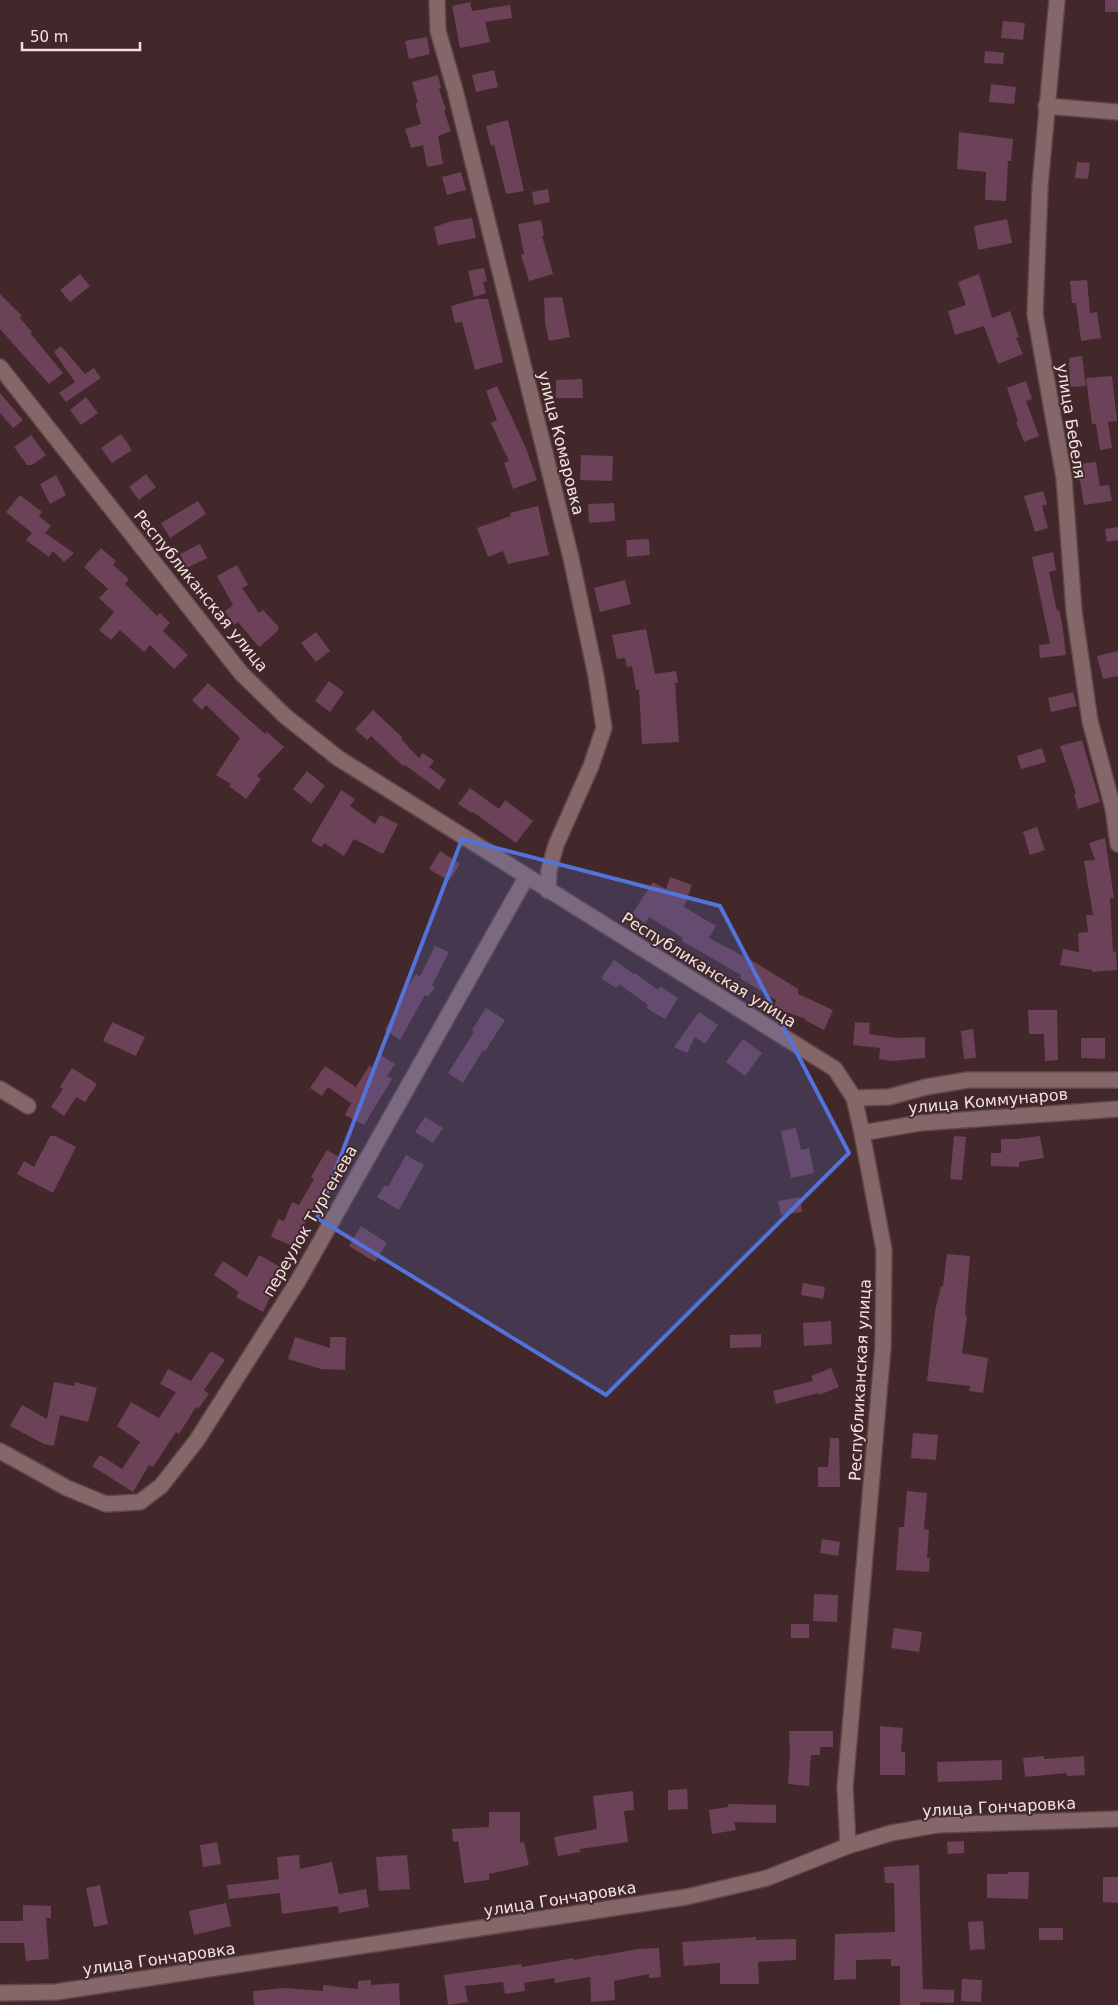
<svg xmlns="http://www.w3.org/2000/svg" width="1118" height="2005" font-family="'DejaVu Sans',sans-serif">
<rect width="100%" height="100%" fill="#42282a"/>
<path fill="#6b4257" d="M1105 0H1118V12H1105Z
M470 2 472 11 510 5 512 18 485 22 490 42 460 48 452 6Z
M1003 21 1025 23 1023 40 1001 38Z
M427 37 430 54 409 59 405 41Z
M985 51 1004 53 1003 64 984 63Z
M494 70 498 87 476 92 472 75Z
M438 75 441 88 439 89 446 110 444 111 451 131 438 136 443 164 427 167 423 145 411 148 405 129 421 124 415 103H418L412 82Z
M991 84 1016 87 1014 104 989 102Z
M508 120 524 191 506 194 494 145 491 146 486 126Z
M959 132 1013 139 1011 161H1008L1006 201 985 200 986 172 957 169Z
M1077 162 1090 163 1088 179 1075 178Z
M461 172 466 190 447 195 442 177Z
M548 189 550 202 534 205 532 192Z
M472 218 476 238 438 245 434 227 452 221Z
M1007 219 1012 243 978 250 974 226Z
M541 220 544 235 542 236 553 274 529 281 521 255 524 254 518 224Z
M484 268 487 281 483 282 486 293 474 297 468 271Z
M80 274 90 286 70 302 60 290Z
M979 274 992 318 1010 311 1019 337 1016 338 1023 354 998 364 984 326 955 335 948 311 966 305 958 282Z
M1087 280 1090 313 1097 312 1101 338 1081 341 1076 303H1072L1070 281Z
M0 294 22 316 20 318 32 332 30 333 63 373 49 384 0 329Z
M562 297 570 337 549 341 545 322 544 298Z
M477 299H488L503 362 475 370 462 322 455 323 451 306Z
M61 346 85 374 94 368 101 378 66 402 59 393 75 382 54 352Z
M1082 356 1086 386 1070 387 1069 358Z
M1112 376 1117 421 1108 422 1112 448 1100 450 1096 424H1092L1086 378Z
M582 379 583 398H556V380Z
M1026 381 1032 399 1026 401 1039 436 1024 442 1016 422 1018 421 1007 388Z
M497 386 526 448 537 480 513 489 504 463 509 461 491 423 497 420 486 391Z
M0 393 23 420 13 428 0 413Z
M86 397 98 413 81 425 70 410Z
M121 434 132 450 112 463 101 448Z
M31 435 46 455 32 465H27L14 447Z
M581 455 613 456 612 481 580 480Z
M1096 462 1100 486 1109 485 1112 501 1084 505 1077 464Z
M146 474 156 487 139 500 129 487Z
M56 475 66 495 50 504 40 484Z
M1043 491 1047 504 1042 506 1048 528 1035 532 1024 496Z
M20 495 42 512 39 516 51 526 45 533 74 553 64 562 53 551 49 557 26 540 32 533 6 512Z
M198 501 206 514 170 538 161 523Z
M614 503 615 521 589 523 588 504Z
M538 506 549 555 508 564 503 551 488 557 477 528 511 516 510 513Z
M1118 527V540L1107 542 1105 529Z
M649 539 650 555 627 557 626 540Z
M200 544 207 558 187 568 180 554Z
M101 548 116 561 113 565 129 579 125 584 157 616 160 613 170 623 163 631 188 655 174 669 150 645 144 652 120 630 111 640 99 630 114 612 99 598 108 589 84 567Z
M1053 552 1056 570 1049 572 1057 611 1059 610 1062 623 1066 655 1040 658 1039 645 1050 644 1032 557Z
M237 565 248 585 242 588 259 613 263 610 278 626V631L259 647 238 622 234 625 225 611 233 605 217 576Z
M625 580 631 604 600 612 594 588Z
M646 629 655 674 676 671 678 683H675L679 742 642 744 639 689 636 690 632 666 627 667 625 658 617 659 612 635Z
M316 632 330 651 316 662 301 643Z
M1118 651V676L1103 679 1097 656Z
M329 681 344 692 330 712 315 701Z
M208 683 265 734 267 732 284 747 257 776 261 779 246 799 229 786 231 784 216 775 240 738 206 705 202 710 192 700Z
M1073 692 1077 706 1051 712 1048 698Z
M373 710 402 737 401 739 419 758 423 753 434 761 429 767 446 780 439 790 405 765 403 766 371 736 367 740 355 729Z
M1082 740 1100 802 1078 809 1074 794 1076 793 1060 746Z
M1042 748 1046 762 1021 769 1017 756Z
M307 771 325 786 311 804 293 789Z
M470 788 499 809 505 800 533 821 516 843 473 812 472 813 458 804Z
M341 790 355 799 350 806 375 824 380 815 398 824 383 854 354 839 344 856 324 843 322 847 311 841Z
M1037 827 1045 850 1030 855 1023 832Z
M1105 838 1114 898H1110L1113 952 1116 951 1117 970 1092 972V970L1060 965 1063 949 1079 952 1078 933 1088 932 1086 915H1093L1084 861 1095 860 1089 843Z
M440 851 460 864 449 881 429 869Z
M670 877 692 885 684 907 716 926 709 938 751 960 798 989V994L833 1010 824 1030 805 1020 806 1019 774 1008 776 1000 740 978 741 975 682 941 683 938 649 917 645 923 632 914 653 882 666 889Z
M435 946 449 952 432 985 435 987 428 997 425 995 400 1040 385 1030 409 984 416 974 420 977Z
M614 960 634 974 635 973 658 990 660 986 678 998 665 1019 646 1008 648 1005 619 984 616 988 601 978Z
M486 1008 505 1020 485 1051 483 1050 463 1083 448 1073 474 1032 472 1030Z
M1028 1010H1057L1058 1060 1045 1061 1044 1034H1029Z
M699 1012 718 1025 705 1044 695 1037 687 1053 674 1047Z
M112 1022 145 1037 136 1056 103 1041Z
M855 1022 870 1023 869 1034 898 1038 925 1037V1058L892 1061 879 1059 880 1048 853 1045Z
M973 1029 976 1058 964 1059 961 1031Z
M1081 1038H1105V1059L1081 1058Z
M743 1039 762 1053 745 1076 726 1062Z
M380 1055 395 1064 387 1076 392 1079 364 1125 345 1115 351 1103 328 1087 322 1096 310 1088 325 1066 356 1087 369 1066 372 1067Z
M72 1068 97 1084 85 1102 76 1097 64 1116 51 1107 63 1089 60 1087Z
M425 1117 443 1128 433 1143 415 1132Z
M796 1128 801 1150 809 1148 814 1173 791 1178 781 1131Z
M50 1136H55L76 1147 53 1193 17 1174 24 1161 34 1167Z
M954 1136 966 1137 962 1180 950 1179Z
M1040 1136 1044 1158 1019 1162V1167L991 1166V1153H1001V1139H1016Z
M327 1150 344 1160 332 1180 330 1179 306 1220 295 1247 271 1237 278 1219 284 1221 292 1202 299 1205 314 1179 311 1177Z
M406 1155 424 1165 399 1210 377 1197 385 1185 388 1187Z
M800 1197 802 1212 781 1215 778 1201Z
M361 1226 387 1243 375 1262 349 1246Z
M947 1254 970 1256 965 1315 967 1316 962 1353 988 1358 983 1393 969 1391 970 1386 927 1381 935 1311 941 1286H943Z
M259 1255 284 1269 263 1312 236 1297 239 1292 214 1275 223 1261 247 1277Z
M803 1283 825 1287 823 1299 801 1295Z
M831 1321 832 1344 804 1346 803 1323Z
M761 1334V1347L730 1348V1335Z
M295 1337 330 1348V1337H346L345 1370 321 1369 288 1359Z
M211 1351 225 1360 204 1390 209 1394 198 1409 196 1407 179 1434 176 1432 153 1467 149 1465 133 1492 92 1466 100 1455 122 1469 140 1442 117 1426 131 1402 159 1418 176 1392 160 1384 168 1369 191 1381Z
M831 1368 839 1387 819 1395 818 1393 776 1404 773 1391 813 1381 811 1376Z
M54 1382 74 1386 75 1382 97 1388 88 1422 60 1415 54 1446 44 1444 10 1426 22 1405 47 1419Z
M913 1433 938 1435 936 1460 911 1458Z
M830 1438H839L840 1487H818V1467H828Z
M907 1491 927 1493 924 1529 929 1530 927 1558H930L929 1572 896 1570 899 1527H904Z
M822 1539 840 1542 838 1556 820 1553Z
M814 1594 838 1595 837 1622 813 1621Z
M791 1624H809V1638H791Z
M894 1628 922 1632 919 1652 891 1648Z
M880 1726 903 1728 901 1752H905V1775H880Z
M789 1731H833V1747H820V1755H811L809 1786 788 1784 790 1755Z
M1044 1756V1759L1084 1756 1085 1775 1067 1776 1066 1773 1025 1777 1023 1758Z
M1002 1760V1780L938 1782 937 1762Z
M687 1789 688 1809 668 1810V1790Z
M633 1791 634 1810 624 1811 628 1842 580 1849V1852L558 1856 554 1837 597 1829 593 1796Z
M728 1804 776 1805V1823L734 1822 736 1830 712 1834 709 1810 728 1807Z
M489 1812H520V1843L524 1842 529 1865 489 1874V1880L464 1883 458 1841 453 1842 452 1829 489 1827Z
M964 1841V1853L948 1854 947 1842Z
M217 1842 221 1864 203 1867 200 1845Z
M299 1855 300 1869 332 1862 339 1894 366 1889 369 1907 339 1913 338 1906 282 1914 280 1893 229 1899 227 1885 279 1879 277 1857Z
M407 1855 410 1889 379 1891 376 1857Z
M919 1865 923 1989 954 1990V2003L921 2002 920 2005H900V1966H891V1959L856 1960V1979L834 1980 835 1934 895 1932 894 1883H885L884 1867Z
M1008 1872H1029L1028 1899 987 1898V1874H1008Z
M1103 1877H1118V1903L1103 1902Z
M100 1885 108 1924 94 1927 86 1888Z
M226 1903 231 1926 194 1935 189 1911Z
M23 1905 51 1906V1918H46L49 1959 26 1961 24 1943H0V1921H23Z
M983 1921 985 1949 970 1950 968 1922Z
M1039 1928H1063V1940H1039Z
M756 1937V1940L796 1939V1960L758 1962 759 1984H720V1963L684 1966 682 1942Z
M659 1948 661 1977 649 1978V1974L614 1981 615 2000 591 2002 590 1977 555 1983 554 1978 524 1983 525 1991 505 1994 503 1982 465 1986 468 2002 448 2005 444 1975 521 1964 522 1967 574 1958V1960L600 1955V1956L637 1949Z
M962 1979 982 1980 981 2002 961 2001Z
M371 1980V1985L399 1983 400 2005H254L253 1991 285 1988 323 1991V1985L358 1989V1981Z"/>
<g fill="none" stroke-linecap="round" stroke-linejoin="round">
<defs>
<path id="minor" d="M437 0 438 31 455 90 571 558 596 676 604 728 591 766 556 845 549 870 548 891
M1057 0 1040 186 1035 314 1064 478 1074 611 1090 721 1113 808 1118 844
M1046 106 1118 112
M0 367 241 673 285 716 338 758 835 1069 854 1098 862 1133 884 1250 883 1347 845 1787 848 1846
M0 1089 28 1106
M854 1098 889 1097 926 1087 968 1080H1118
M862 1133 920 1123 1118 1109
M0 1451 67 1488 106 1504 140 1502 161 1486 197 1440 298 1281 527 876
M0 1993 56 1992 686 1897 767 1878 848 1846 891 1833 937 1825 1118 1819"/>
</defs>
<use href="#minor" stroke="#5d4748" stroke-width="18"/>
<use href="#minor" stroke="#866769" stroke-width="15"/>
</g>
<path fill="#5373db" fill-opacity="0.2" stroke="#5373db" stroke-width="4" stroke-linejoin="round" d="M462 839 720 906 849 1153 606 1395 317 1218Z"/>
<g text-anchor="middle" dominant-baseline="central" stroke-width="4" stroke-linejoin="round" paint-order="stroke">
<g font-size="16" fill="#f4e2e3" stroke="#42282a">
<text transform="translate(1071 421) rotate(81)">улица Бебеля</text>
<text transform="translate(561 443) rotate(76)">улица Комаровка</text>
<text transform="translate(201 591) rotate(51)">Республиканская улица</text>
<text transform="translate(709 970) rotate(32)">Республиканская улица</text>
<text transform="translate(988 1101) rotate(-5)">улица Коммунаров</text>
<text transform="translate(310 1221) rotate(-60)">переулок Тургенева</text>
<text transform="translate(860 1380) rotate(-87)">Республиканская улица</text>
<text transform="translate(999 1807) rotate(-3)">улица Гончаровка</text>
<text transform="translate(560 1899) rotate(-9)">улица Гончаровка</text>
<text transform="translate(159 1959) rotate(-8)">улица Гончаровка</text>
</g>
</g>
<path d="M22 42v8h118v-8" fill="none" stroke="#f4e2e3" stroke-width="2.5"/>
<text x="30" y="42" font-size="15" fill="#f4e2e3" stroke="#42282a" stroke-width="4" paint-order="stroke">50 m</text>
</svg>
